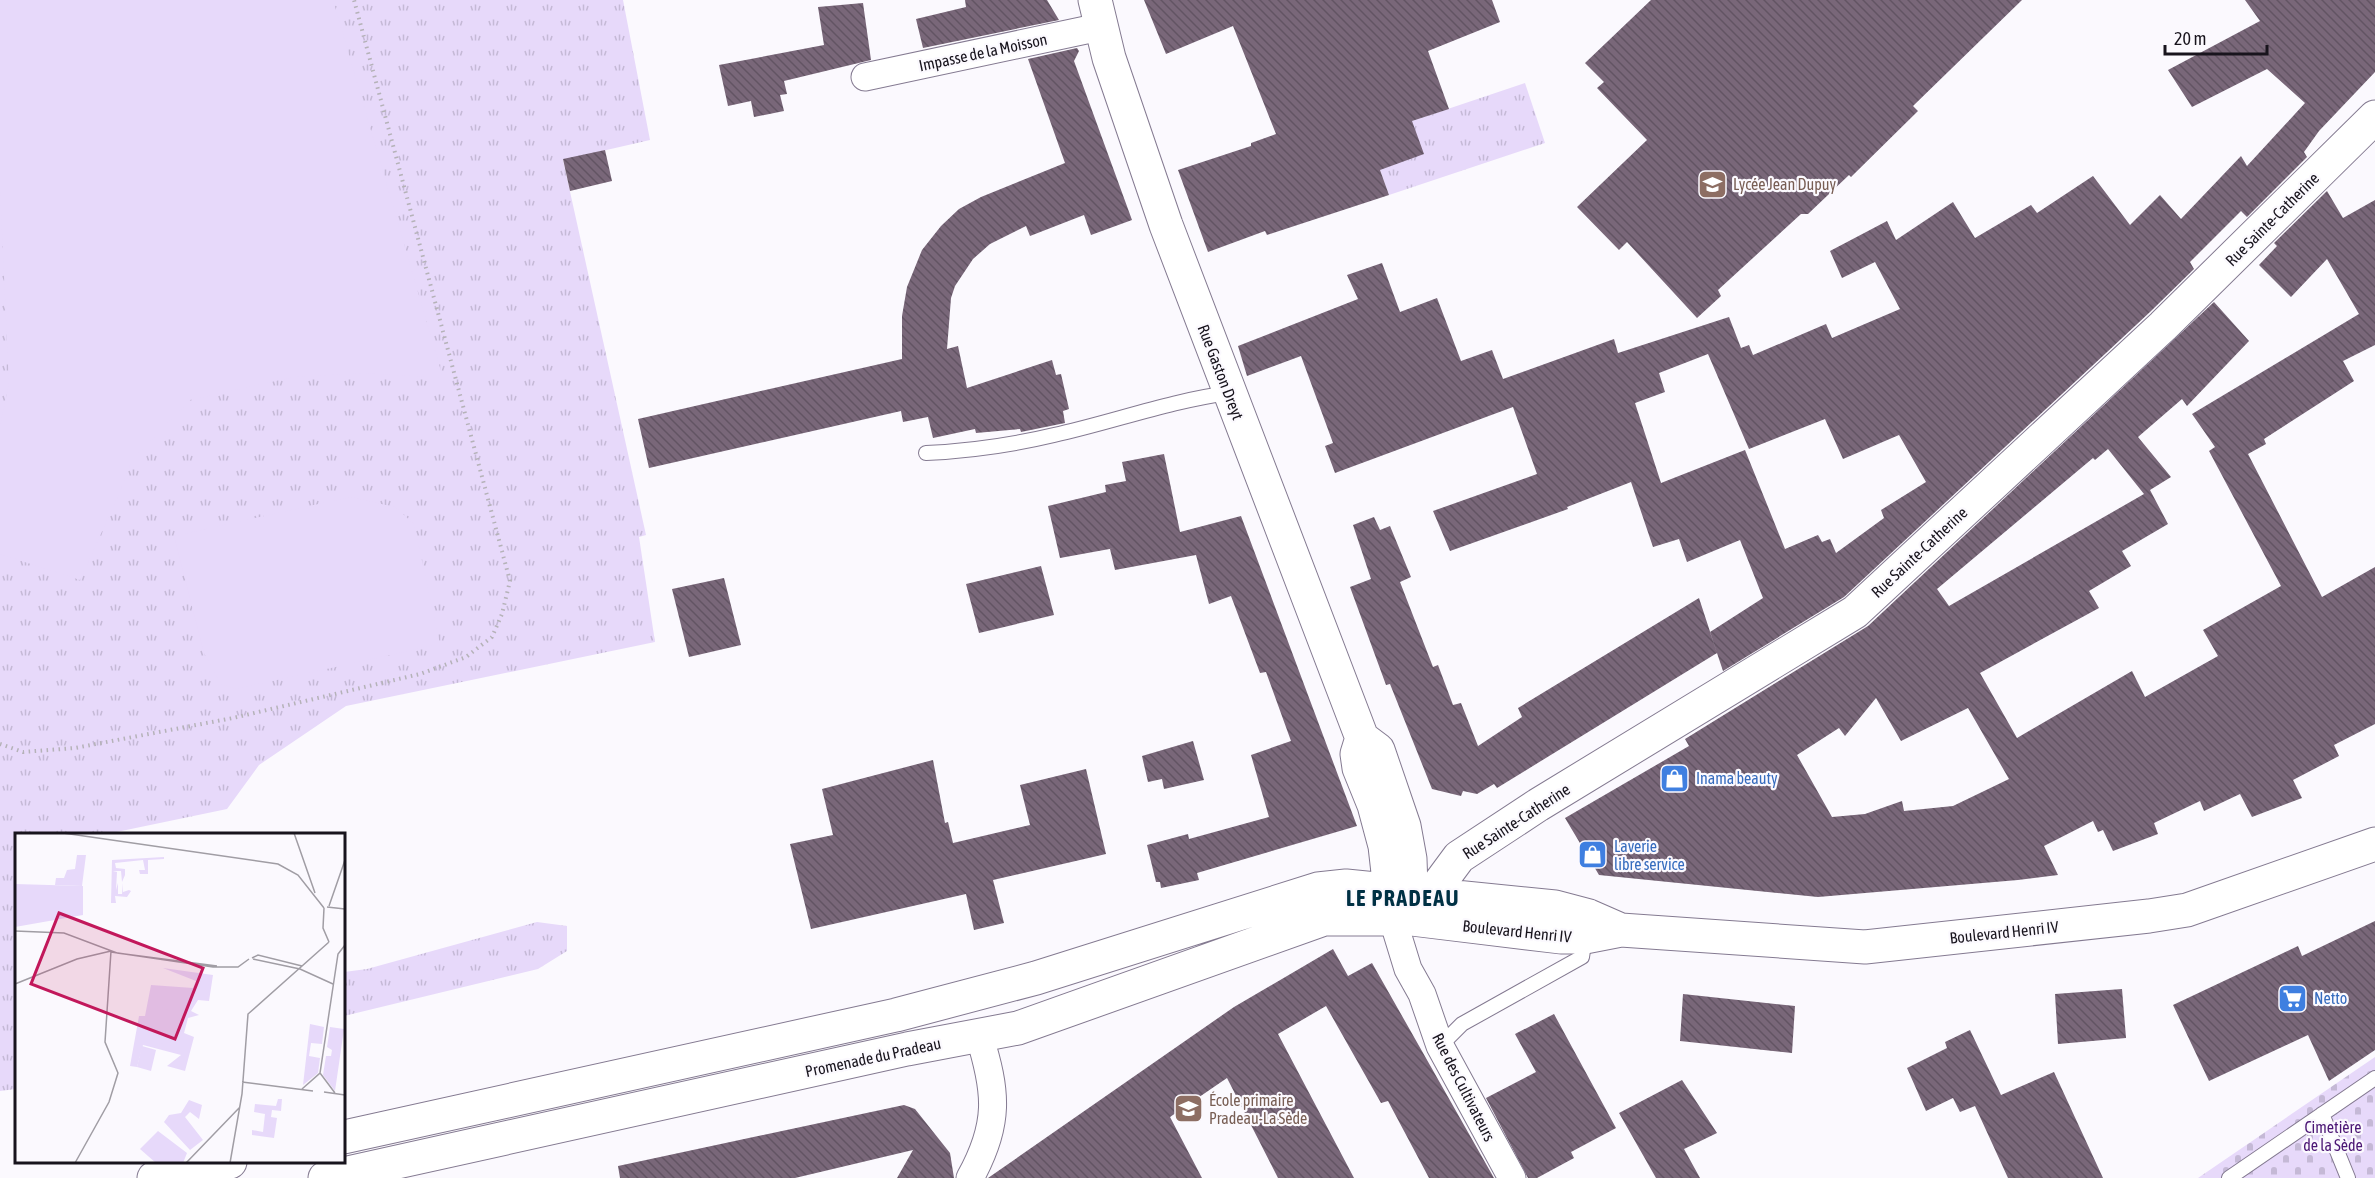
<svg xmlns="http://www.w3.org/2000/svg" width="2375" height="1178" font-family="'Asap Condensed',sans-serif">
<defs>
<pattern id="grass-tufts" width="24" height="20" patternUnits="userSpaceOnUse" patternTransform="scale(1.5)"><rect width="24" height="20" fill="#e7d9fa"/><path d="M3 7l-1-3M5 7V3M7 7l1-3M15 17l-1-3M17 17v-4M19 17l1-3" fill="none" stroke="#c5b9d6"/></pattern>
<pattern id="cemetery-stones" width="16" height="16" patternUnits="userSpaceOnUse" patternTransform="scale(1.5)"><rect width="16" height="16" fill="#e7d9fa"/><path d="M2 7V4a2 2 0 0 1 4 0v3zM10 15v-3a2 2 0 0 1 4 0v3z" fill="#c5b9d6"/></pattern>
<pattern id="building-back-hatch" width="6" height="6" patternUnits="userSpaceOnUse" patternTransform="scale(1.5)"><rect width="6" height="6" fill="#796779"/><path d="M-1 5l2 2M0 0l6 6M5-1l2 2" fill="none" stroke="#625463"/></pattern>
</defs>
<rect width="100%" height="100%" fill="#fbf9fe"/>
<path fill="url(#grass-tufts)" d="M0 0H623L650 140 563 160 646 535 639 537 655 642 346 706 259 765 227 809 107 834H16V1089L0 1091Z
M1525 83 1545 143 1389 195 1380 170 1412 121Z
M537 922 567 926V951L538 969 344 1016V972L367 969Z"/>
<path fill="url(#cemetery-stones)" d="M2375 1057V1178H2197H2198Z"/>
<path fill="#e7d9fa" d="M0 0H333L443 378 364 373 294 377 190 400 132 460 119 494 80 580 0 554V426L9 384 0 190Z
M350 497 395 507 414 524 440 644 236 689 221 684 204 653 174 536Z"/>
<path fill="url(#building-back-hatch)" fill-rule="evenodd" d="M965 0H1047L1059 20 923 48 916 19 966 7Z
M1144 0H1492L1500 22 1428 51 1449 109 1412 121 1424 154 1380 170 1389 195 1267 235 1265 231 1208 252 1178 170 1251 146V143L1276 134 1233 26 1166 54Z
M1651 0H2022L1913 106 1918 111 1851 177 1849 175 1808 214H1801L1718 290 1721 296 1697 318 1627 242 1619 250 1577 207 1647 140 1597 88 1604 82 1585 63Z
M2245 0H2375V72L2319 131 2304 152 2307 157 2247 217 2241 211 2190 262 2194 269 2150 312 1844 597 1723 671 1710 632 1763 598 1740 540 1687 562 1679 539 1653 547 1631 482 1567 507 1568 509 1450 551 1433 511 1537 474 1513 407 1335 473 1325 446 1333 443 1301 356 1247 376 1238 346 1358 299 1347 275 1382 263 1400 312 1437 298 1461 361 1492 350 1503 379 1614 339 1618 353 1729 317 1741 348 1749 345 1753 355 1826 324 1832 338 1900 309 1875 262 1842 278 1830 251 1887 221 1896 240 1953 202 1975 238 2031 205 2037 213 2093 176 2130 225 2160 195 2181 219 2241 156 2247 166 2305 103 2267 69 2192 107 2168 70 2260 21ZM1708 354 1749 449 1825 419 1843 459 1899 435 1926 482 1881 510 1884 518 1836 553 1830 539 1822 542 1818 535 1785 549 1745 450 1661 483 1635 403 1665 392 1659 373Z
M863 3 871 60 784 81 787 94 780 95 784 111 754 117 751 101 728 106 719 65 824 45 818 7Z
M1077 48 1079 51 1074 61 1132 220 1091 235 1084 215 1030 236 1026 226 990 244 973 259 955 286 951 298 947 349 958 346 967 388 1052 360 1056 375 1061 374 1069 409 1063 411 1065 423 1021 432 1020 429 976 433 975 429 933 438 928 417 903 422 901 411 649 468 638 419 902 359V316L907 287 922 250 941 226 959 209 981 197 1065 163 1028 59Z
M605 150 612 181 570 191 563 159Z
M2327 191 2343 218 2375 200V345L2343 361 2354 381 2264 439 2266 444 2248 454 2322 597 2375 567V724L2334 745 2339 756 2293 780 2302 798 2252 817 2240 794 2204 811 2200 801 2154 823 2158 834 2113 851 2103 830 2098 832 2093 821 2044 846 2058 875 2018 880 1818 897 1599 875 1565 818 1689 746 1685 739 1868 626 2214 302 2249 341 2187 406 2182 399 2138 437 2171 477 2150 490 2168 524 2122 551 2131 566 2089 591 2099 608 1980 673 2017 738 2132 671 2145 697 2218 656 2203 630 2281 586 2209 451 2215 447 2192 414 2359 314 2327 259 2291 297 2259 265 2277 246 2274 243ZM2108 449 2144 494 1949 606 1937 589 2093 458 2095 460ZM1876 698 1901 741 1968 708 2009 779 1953 806 1904 811 1902 801 1865 814 1832 817 1797 755 1839 728 1845 736Z
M1164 454 1180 532 1241 516 1357 826 1197 873 1199 880 1161 888 1160 882H1156L1147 845 1188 834 1189 839 1269 817 1251 755 1291 741 1266 672 1260 673 1231 596 1209 604 1196 555 1115 570 1110 549 1115 548 1060 558 1048 506 1106 492 1105 485 1126 481 1122 462Z
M1374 517 1380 530 1390 526 1411 577 1400 582 1433 667 1438 665 1453 705 1461 703 1478 746 1522 717 1518 708 1699 598 1717 653 1497 788 1494 784 1477 794 1463 791 1461 796 1432 789 1390 684 1386 685 1350 587 1371 579 1353 525Z
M1041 566 1054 615 979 633 966 584Z
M724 578 741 645 689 657 672 589Z
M1193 741 1204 780 1164 789 1162 779 1148 782 1142 756Z
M933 760 945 823 948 822 953 843 1030 825 1020 785 1086 769 1106 854 993 880 1004 923 974 930 966 894 811 929 790 844 833 835 822 789Z
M2375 921V1050L2329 1081 2308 1035 2209 1081 2173 1005 2298 946 2302 956Z
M1333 949 1348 976 1372 963 1494 1178H1429L1388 1101 1381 1103 1326 1006 1278 1034 1354 1178H1278L1227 1078 1170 1117 1202 1178H988L1234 1007Z
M2122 989 2126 1038 2058 1044 2055 994Z
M1683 994 1795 1006 1792 1053 1680 1041Z
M1554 1014 1616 1128 1571 1152 1574 1158 1537 1178H1528L1486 1098 1536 1072 1515 1034Z
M1970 1030 2001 1095 2054 1072 2103 1178H2008L1975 1106 1960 1112 1953 1098 1926 1111 1907 1068 1947 1048 1945 1042Z
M1682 1080 1717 1133 1684 1149 1700 1178H1656L1619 1113Z
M904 1105 915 1109 950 1153 954 1178H897L913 1150 795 1178H620L618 1166Z"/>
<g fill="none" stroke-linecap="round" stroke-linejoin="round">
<defs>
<path id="lane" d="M926 453C970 451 1012 445 1054 435 1113 422 1169 401 1229 393
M1440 1046 1462 1024 1582 957 1585 937
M2322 1114 2348 1178
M2229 1178 2375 1078"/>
<path id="street" d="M865 77 1100 27
M1393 920 1408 969 1422 994 1440 1046 1512 1178
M970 1178C1000 1124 997 1092 979 1035"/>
<path id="secondary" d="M1095 0 1109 58 1166 225 1362 738 1378 750 1404 826 1410 859 1412 915
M1362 738 1357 754 1359 768 1374 805 1385 846 1392 908
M1422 907 1459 857 1538 805 1855 612 2163 326 2375 117
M344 1137 896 1015 1036 978 1318 889 1346 886 1555 907 1589 916 1621 930
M154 1178 230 1162
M325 1178 907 1049 1018 1028 1324 919H1412L1561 937H1585L1621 930 1865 947 2149 916 2187 910 2375 844"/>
</defs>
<use href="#lane" stroke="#847a91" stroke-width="16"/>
<use href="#street" stroke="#847a91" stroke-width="29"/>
<use href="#secondary" stroke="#847a91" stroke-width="35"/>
<path stroke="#b5b2b8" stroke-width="4" stroke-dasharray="1.5 4.5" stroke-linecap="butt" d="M0 744 23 752 75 748 233 718 420 674 466 657 492 637 502 614 510 581 354 0"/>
<use href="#lane" stroke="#fff" stroke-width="14"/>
<use href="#street" stroke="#fff" stroke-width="27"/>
<use href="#secondary" stroke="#fff" stroke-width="33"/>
</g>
<defs>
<symbol id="school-square" viewBox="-11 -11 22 22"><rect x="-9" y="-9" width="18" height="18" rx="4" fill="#8d6e63" stroke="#fbf9fe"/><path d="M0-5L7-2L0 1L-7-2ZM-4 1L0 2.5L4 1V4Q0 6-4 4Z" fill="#fff"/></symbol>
<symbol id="shop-square" viewBox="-11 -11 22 22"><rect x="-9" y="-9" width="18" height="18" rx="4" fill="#3f7fe0" stroke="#fbf9fe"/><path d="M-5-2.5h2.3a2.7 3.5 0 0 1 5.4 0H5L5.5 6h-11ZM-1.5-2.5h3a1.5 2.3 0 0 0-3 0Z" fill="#fff"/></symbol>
<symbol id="supermarket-square" viewBox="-11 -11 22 22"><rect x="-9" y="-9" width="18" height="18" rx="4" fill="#3f7fe0" stroke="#fbf9fe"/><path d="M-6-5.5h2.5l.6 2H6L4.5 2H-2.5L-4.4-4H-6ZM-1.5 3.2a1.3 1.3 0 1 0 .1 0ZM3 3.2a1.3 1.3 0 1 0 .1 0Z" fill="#fff"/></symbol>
</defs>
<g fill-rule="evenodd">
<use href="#school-square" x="1696" y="168" width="33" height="33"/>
<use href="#shop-square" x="1658" y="762" width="33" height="33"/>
<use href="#shop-square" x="1576" y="838" width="33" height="33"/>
<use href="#supermarket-square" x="2276" y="982" width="33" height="33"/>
<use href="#school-square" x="1172" y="1092" width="33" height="33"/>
</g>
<g text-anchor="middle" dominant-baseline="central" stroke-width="4.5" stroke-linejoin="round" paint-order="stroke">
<g font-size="16" fill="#18141d" stroke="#fbf9fe">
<text transform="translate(983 52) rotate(-12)">Impasse de la Moisson</text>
<text transform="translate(2272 219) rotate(-45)">Rue Sainte-Catherine</text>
<text transform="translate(1221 372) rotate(69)">Rue Gaston Dreyt</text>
<text transform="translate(1919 552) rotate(-43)">Rue Sainte-Catherine</text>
<text transform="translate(1516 821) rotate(-33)">Rue Sainte-Catherine</text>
<text transform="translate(1517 931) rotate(6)">Boulevard Henri IV</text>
<text transform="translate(2004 932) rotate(-6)">Boulevard Henri IV</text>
<text transform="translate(873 1057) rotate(-12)">Promenade du Pradeau</text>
<text transform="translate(1464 1087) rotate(63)">Rue des Cultivateurs</text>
</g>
<g font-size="16" fill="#785e54" stroke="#fbf9fe" text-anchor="start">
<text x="1733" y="184">Lycée Jean Dupuy</text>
<text x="1209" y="1100">École primaire<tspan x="1209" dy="18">Pradeau-La Sède</tspan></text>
</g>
<g font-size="16" fill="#366cbe" stroke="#fbf9fe" text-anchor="start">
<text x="1696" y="778">Inama beauty</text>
<text x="1614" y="846">Laverie<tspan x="1614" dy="18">libre service</tspan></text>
<text x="2314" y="998">Netto</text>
</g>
<g font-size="16" fill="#4b1674" stroke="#fbf9fe">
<text x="2333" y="1127">Cimetière<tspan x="2333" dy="18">de la Sède</tspan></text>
</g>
<g font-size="22" font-weight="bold" letter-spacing="1.5" fill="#003044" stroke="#fbf9fe">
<text x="1403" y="898">LE PRADEAU</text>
</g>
</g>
<g transform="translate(15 833)">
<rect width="330" height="330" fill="#fbf9fe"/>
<path d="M62 22H71L67 53 40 52 41 45H49L52 37 60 36ZM149 24V26L133 27V41H125L124 37H130L128 27 100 30 101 35 110 36V42L107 49 106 38H98L102 39 101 57 103 50V61H107L108 50V59L114 57 116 58 112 64 100 63 101 70H96L97 27ZM148 135 198 142 194 168 183 167 176 178 184 182 173 185 169 200 179 204 170 238 152 233 166 222 128 212 122 234 115 233 124 183H130L136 152 178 155 181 148ZM263 266H267L266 278 257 277 256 284 262 285 259 305 237 302V297L248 299 250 281 239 279 240 271 261 273ZM174 267 187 272 184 286 175 279 170 284 188 307 175 317 149 289 154 282 166 280ZM143 298 172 320 168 330H141L125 316Z" fill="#e7d9fa"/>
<path d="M0 51 68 53V82L0 94Z" fill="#e7d9fa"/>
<path d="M295 191 309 194 307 211 296 210 294 223 305 225 303 240 288 252ZM315 194 329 196 320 258 308 242 311 223H316L317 217 312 214Z" fill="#e7d9fa"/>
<path d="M169 169 175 174 159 213 142 210V173L158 178ZM127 213 141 217 136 238 122 234Z" fill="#e7d9fa"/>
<path fill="none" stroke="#a09da4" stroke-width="1.5" d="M48 0 263 31 283 42 309 75M279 0 300 60M314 73 330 27M312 74 330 76M309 75 308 95 314 109M0 98 49 100 102 120 202 133M96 119 198 134H223L234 126M237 125 243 122 287 133M238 126 285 136 318 151M0 151 62 126 96 118M305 240 320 260M227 249 298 258M287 256 305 240 323 121 330 112M309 259 330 262M60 330 94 269 103 240 90 209 96 118M171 330 225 274M215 330 227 261 233 181 314 109"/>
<path fill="#c2185b" fill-opacity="0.15" stroke="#c2185b" stroke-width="3" d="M44 80 188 135 160 206 16 151Z"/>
<rect width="330" height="330" fill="none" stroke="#18141d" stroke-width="3"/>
</g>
<path d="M2165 45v9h102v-9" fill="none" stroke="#18141d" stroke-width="3"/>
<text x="2174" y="45" font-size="18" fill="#18141d" stroke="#fbf9fe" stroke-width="4.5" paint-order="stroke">20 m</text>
</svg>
